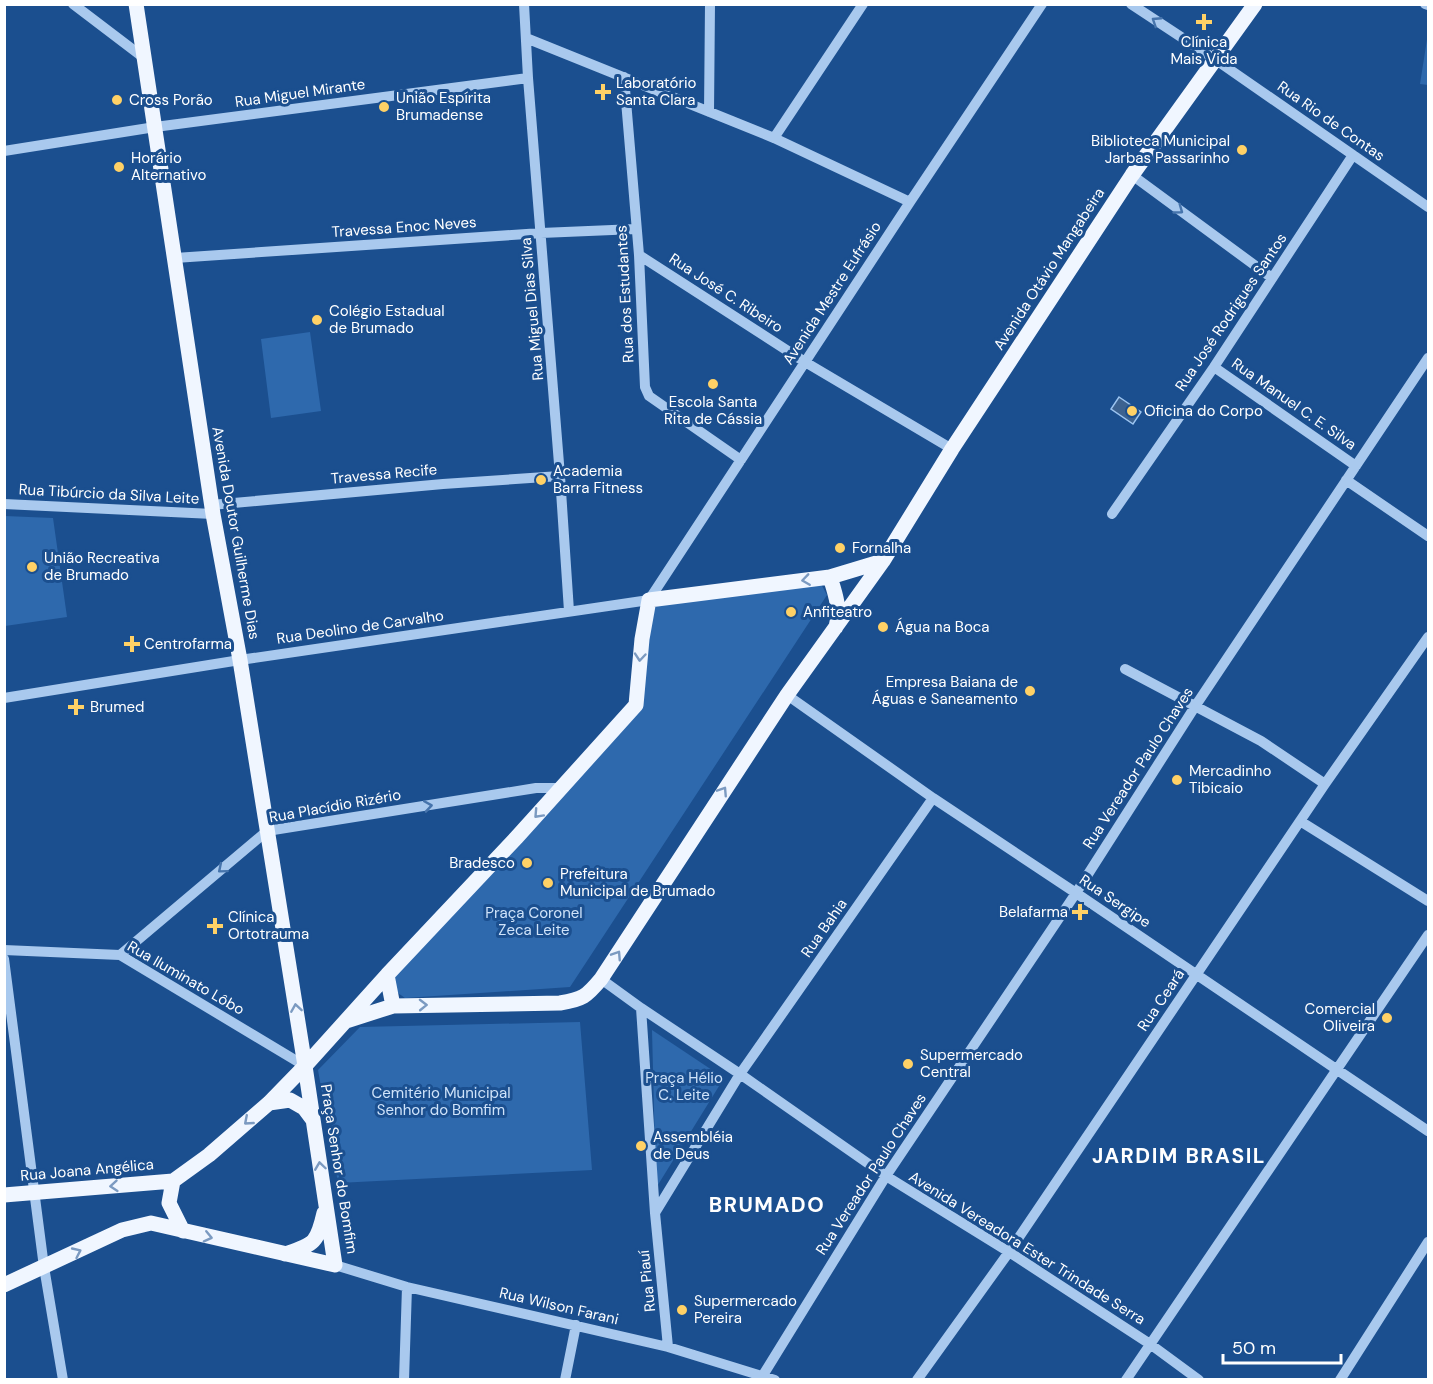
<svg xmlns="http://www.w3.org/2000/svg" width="1433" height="1384" font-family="'DM Sans',sans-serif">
<rect width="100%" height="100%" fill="#1b4f8f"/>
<path fill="#2e69ad" d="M1428 33V85L1420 84Z
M310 332 321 411 271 418 261 339Z
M5 516 53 518 67 617 5 626Z
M820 582 827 595 570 987 405 998 398 993 392 982 396 973 638 707 645 612 666 602Z
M580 1022 592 1170 338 1183 318 1070 360 1027Z
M652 1030 724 1078 656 1188Z"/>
<path fill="#3c6290" stroke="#9cc4f0" stroke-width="1.5" d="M1119 397 1141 412 1133 424 1111 409Z"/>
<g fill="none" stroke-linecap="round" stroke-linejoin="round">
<path stroke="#a9c9ee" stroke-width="10" d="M73 4 144 58
M524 4 528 78 560 476 569 611
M1131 4 1216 60 1428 207
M1425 4 1428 5
M526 38 774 138 910 202
M624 77 639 255 645 387 649 396 741 460
M709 112 710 4
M774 138 863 4
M4 151 155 127 528 78
M1132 175 1272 278
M639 255 805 362 952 449
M175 258 541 233 636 229
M1214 367 1356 466
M1346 480 1428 536
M4 504 213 514
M211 505 443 484 560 476
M1112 514 1214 367 1353 155
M1125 669 1261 741 1325 784
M787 695 933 798 1076 893 1336 1069 1428 1131
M4 698 240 660 649 600 910 202 1042 4
M1300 821 1428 901
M4 950 120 955 305 1066
M120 955 267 831 536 788H562
M4 959 44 1267 63 1380
M601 979 641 1008 740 1074 886 1176 1009 1252 1150 1344 1199 1380
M641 1008 655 1213 668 1347
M655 1213 740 1074 933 798
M335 1265 407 1287 668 1347 775 1380
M404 1380 407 1287
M565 1380 576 1325
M760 1380 886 1176 1076 893 1196 705 1428 358
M917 1380 1009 1252 1325 784 1428 637
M1126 1380 1428 935
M1340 1380 1428 1242"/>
<path stroke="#f0f6ff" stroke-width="15" d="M830 577C835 593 841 609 836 627
M387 975 393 1006
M346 1021 393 1006 560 1003C583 999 586 997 601 979L787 695 883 561 952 449 1132 175 1255 4
M269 1103 290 1100 304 1108 313 1120
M173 1181 209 1155 269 1103 305 1066 387 975 517 837 636 705 642 639 649 600 830 577 883 561
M173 1181 169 1203 183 1231
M4 1195 173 1181
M285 1254C314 1244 317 1244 324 1213
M4 1285 122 1230 151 1223 335 1265 305 1066 240 660 213 514 136 4"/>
</g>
<defs><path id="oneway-chevron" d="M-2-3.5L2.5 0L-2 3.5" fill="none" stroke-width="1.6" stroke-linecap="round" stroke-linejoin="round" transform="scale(1.5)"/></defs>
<g stroke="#4674ac">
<use href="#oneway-chevron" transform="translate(1156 21) rotate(-147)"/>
<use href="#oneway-chevron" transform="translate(1179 210) rotate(36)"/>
<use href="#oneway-chevron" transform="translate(428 806) rotate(-9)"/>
<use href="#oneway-chevron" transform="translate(222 869) rotate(140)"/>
</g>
<g stroke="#7b9ac1">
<use href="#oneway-chevron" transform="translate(806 580) rotate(172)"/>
<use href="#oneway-chevron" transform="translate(640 657) rotate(95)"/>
<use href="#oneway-chevron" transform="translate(723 791) rotate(-57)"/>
<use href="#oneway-chevron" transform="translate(538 814) rotate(133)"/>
<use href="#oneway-chevron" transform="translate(617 955) rotate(-57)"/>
<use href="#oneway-chevron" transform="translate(423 1005) rotate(-1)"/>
<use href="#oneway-chevron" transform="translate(296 1008) rotate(-99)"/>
<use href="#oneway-chevron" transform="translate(248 1121) rotate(139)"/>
<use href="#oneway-chevron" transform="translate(320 1166) rotate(-98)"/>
<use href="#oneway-chevron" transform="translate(114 1186) rotate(175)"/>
<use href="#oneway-chevron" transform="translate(208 1237) rotate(13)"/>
<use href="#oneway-chevron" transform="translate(77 1252) rotate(-25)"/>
</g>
<g fill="#ffd166" stroke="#1b4f8f" stroke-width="2">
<path d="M1201 13h6v6h6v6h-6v6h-6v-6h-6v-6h6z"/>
<path d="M600 83h6v6h6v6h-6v6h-6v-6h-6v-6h6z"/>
<circle cx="117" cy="100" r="6"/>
<circle cx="384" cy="107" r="6"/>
<circle cx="1242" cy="150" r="6"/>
<circle cx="119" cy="167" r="6"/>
<circle cx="317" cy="320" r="6"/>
<circle cx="713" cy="384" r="6"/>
<circle cx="1132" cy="411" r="6"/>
<circle cx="541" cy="480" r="6"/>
<circle cx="840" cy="548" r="6"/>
<circle cx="32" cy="567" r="6"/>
<circle cx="791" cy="612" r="6"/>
<circle cx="883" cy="627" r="6"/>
<path d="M129 635h6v6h6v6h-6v6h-6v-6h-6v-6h6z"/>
<circle cx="1030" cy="691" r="6"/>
<path d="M73 698h6v6h6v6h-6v6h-6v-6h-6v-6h6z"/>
<circle cx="1177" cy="780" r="6"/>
<circle cx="527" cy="863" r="6"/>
<circle cx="548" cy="883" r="6"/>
<path d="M1077 903h6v6h6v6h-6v6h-6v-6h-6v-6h6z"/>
<path d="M212 917h6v6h6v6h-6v6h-6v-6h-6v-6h6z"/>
<circle cx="1387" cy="1018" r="6"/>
<circle cx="908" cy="1064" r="6"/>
<circle cx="641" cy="1146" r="6"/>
<circle cx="682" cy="1310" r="6"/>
</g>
<g text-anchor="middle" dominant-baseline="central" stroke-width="6" stroke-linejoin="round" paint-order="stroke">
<g font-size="15" fill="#fff" stroke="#1b4f8f" text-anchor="start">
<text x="1204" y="42" text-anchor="middle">Clínica<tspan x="1204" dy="17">Mais Vida</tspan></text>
<text x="616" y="83">Laboratório<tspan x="616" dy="17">Santa Clara</tspan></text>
<text x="396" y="98">União Espírita<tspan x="396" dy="17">Brumadense</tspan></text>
<text x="129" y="100">Cross Porão</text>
<text x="1230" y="141" text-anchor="end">Biblioteca Municipal<tspan x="1230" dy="17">Jarbas Passarinho</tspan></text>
<text x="131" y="158">Horário<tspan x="131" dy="17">Alternativo</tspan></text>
<text x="329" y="311">Colégio Estadual<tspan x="329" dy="17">de Brumado</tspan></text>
<text x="713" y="402" text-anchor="middle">Escola Santa<tspan x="713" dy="17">Rita de Cássia</tspan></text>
<text x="1144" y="411">Oficina do Corpo</text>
<text x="553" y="471">Academia<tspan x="553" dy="17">Barra Fitness</tspan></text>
<text x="852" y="548">Fornalha</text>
<text x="44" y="558">União Recreativa<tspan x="44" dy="17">de Brumado</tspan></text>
<text x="803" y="612">Anfiteatro</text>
<text x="895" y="627">Água na Boca</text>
<text x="144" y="644">Centrofarma</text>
<text x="1018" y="682" text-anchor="end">Empresa Baiana de<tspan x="1018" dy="17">Águas e Saneamento</tspan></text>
<text x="90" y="707">Brumed</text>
<text x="1189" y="771">Mercadinho<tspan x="1189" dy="17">Tibicaio</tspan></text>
<text x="515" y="863" text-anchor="end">Bradesco</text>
<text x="560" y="874">Prefeitura<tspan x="560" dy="17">Municipal de Brumado</tspan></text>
<text x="1068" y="912" text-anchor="end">Belafarma</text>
<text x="228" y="917">Clínica<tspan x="228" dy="17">Ortotrauma</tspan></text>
<text x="1375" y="1009" text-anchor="end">Comercial<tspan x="1375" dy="17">Oliveira</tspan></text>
<text x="920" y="1055">Supermercado<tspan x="920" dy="17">Central</tspan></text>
<text x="653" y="1137">Assembléia<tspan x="653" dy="17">de Deus</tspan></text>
<text x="694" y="1301">Supermercado<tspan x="694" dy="17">Pereira</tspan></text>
</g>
<g font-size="15" fill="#fff" stroke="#1b4f8f">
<text transform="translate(300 93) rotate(-8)">Rua Miguel Mirante</text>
<text transform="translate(1331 121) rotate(35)">Rua Rio de Contas</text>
<text transform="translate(404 227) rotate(-4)">Travessa Enoc Neves</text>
<text transform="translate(1049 269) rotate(-57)">Avenida Otávio Mangabeira</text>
<text transform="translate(726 293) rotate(33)">Rua José C. Ribeiro</text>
<text transform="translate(832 293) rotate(-57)">Avenida Mestre Eufrásio</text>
<text transform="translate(625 294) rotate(-93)">Rua dos Estudantes</text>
<text transform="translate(532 309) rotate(-95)">Rua Miguel Dias Silva</text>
<text transform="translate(1231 312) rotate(-56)">Rua José Rodrigues Santos</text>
<text transform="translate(1294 404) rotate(35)">Rua Manuel C. E. Silva</text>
<text transform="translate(384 474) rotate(-5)">Travessa Recife</text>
<text transform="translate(109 494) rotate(3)">Rua Tibúrcio da Silva Leite</text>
<text transform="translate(236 533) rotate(80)">Avenida Doutor Guilherme Dias</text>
<text transform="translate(360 627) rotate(-8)">Rua Deolino de Carvalho</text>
<text transform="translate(1138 768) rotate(-57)">Rua Vereador Paulo Chaves</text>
<text transform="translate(335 806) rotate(-10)">Rua Placídio Rizério</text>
<text transform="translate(1115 901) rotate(34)">Rua Sergipe</text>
<text transform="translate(824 928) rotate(-55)">Rua Bahia</text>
<text transform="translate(186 978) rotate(30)">Rua Iluminato Lôbo</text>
<text transform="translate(1161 1000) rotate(-56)">Rua Ceará</text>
<text transform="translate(339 1169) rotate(81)">Praça Senhor do Bomfim</text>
<text transform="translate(87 1170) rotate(-5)">Rua Joana Angélica</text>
<text transform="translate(871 1174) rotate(-57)">Rua Vereador Paulo Chaves</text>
<text transform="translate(1027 1248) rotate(32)">Avenida Vereadora Ester Trindade Serra</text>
<text transform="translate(647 1281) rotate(-96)">Rua Piauí</text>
<text transform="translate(559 1306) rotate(13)">Rua Wilson Farani</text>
</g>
<g font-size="15" fill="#cfe3fa" stroke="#1b4f8f">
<text x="534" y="913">Praça Coronel<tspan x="534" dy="17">Zeca Leite</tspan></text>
<text x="684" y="1078">Praça Hélio<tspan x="684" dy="17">C. Leite</tspan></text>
<text x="441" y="1093">Cemitério Municipal<tspan x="441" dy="17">Senhor do Bomfim</tspan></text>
</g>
<g font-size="21" font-weight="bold" letter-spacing="1.5" fill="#fff" stroke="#1b4f8f">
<text x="1179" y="1156">JARDIM BRASIL</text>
<text x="767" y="1205">BRUMADO</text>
</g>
</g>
<rect width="1433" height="1384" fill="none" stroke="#ffffff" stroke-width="12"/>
<path d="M1223 1354v9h118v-9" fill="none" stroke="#ffffff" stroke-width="3"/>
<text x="1232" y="1354" font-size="18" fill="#ffffff" stroke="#1b4f8f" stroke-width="4.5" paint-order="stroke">50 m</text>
</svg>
